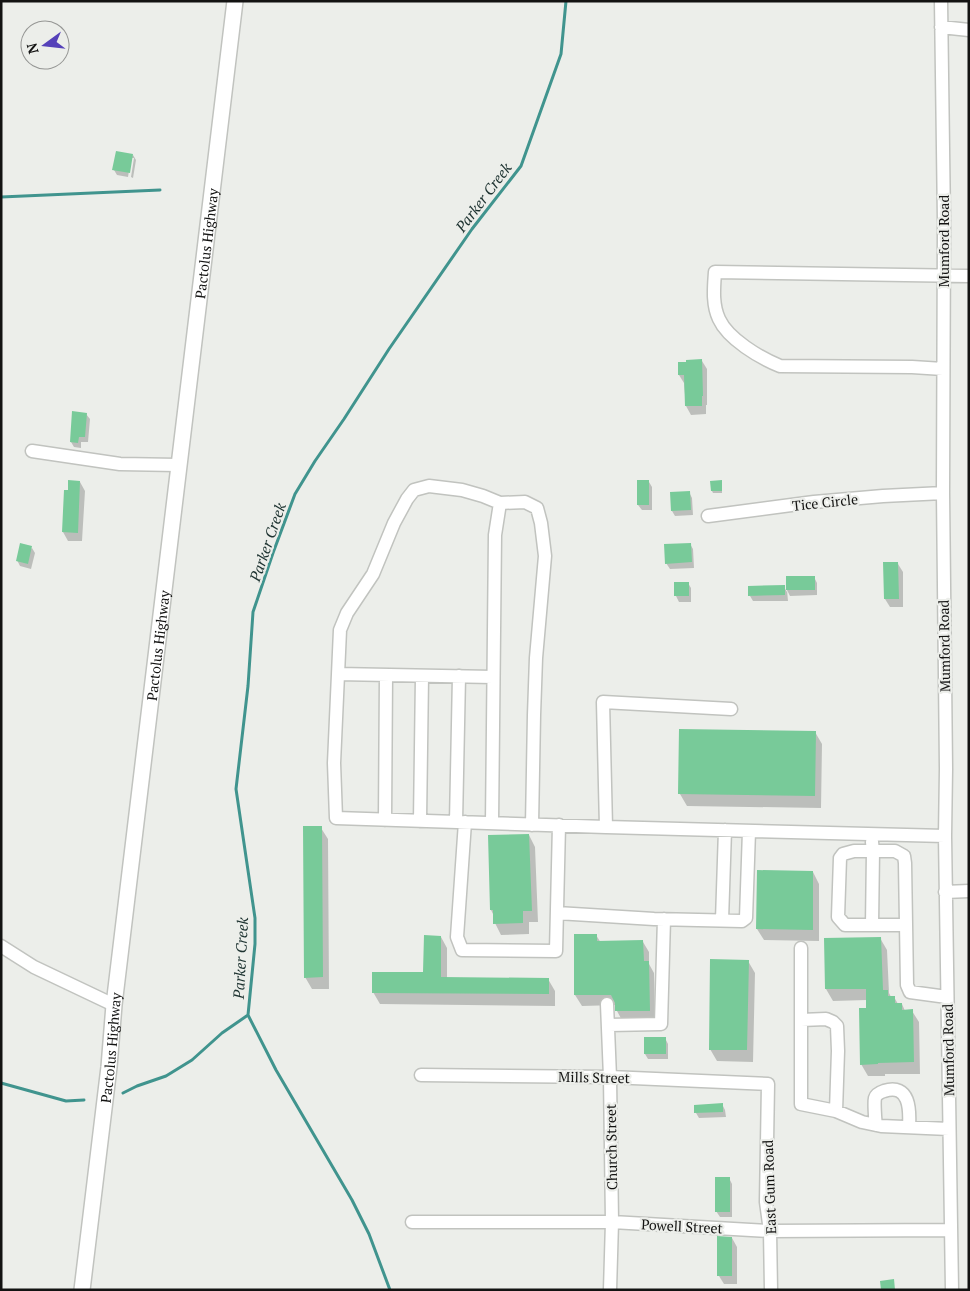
<svg xmlns="http://www.w3.org/2000/svg" width="970" height="1291" font-family="'PT Serif',serif">
<rect width="100%" height="100%" fill="#eceeea"/>
<path fill="#0003" d="M133 155 136 160 133 178 131 177 134 158H131L128 177 117 175 114 170Z
M702 361 707 369V405H706V414L691 415 686 406 684 383 679 375Z
M86 414 90 419 88 442H81V448L74 447 71 442Z
M80 482 85 491 82 541H68L63 532 65 491 69 492Z
M649 482 652 487V510H642L638 505Z
M721 482 722 484V493H713L712 491Z
M689 492 692 498 693 515 675 516 672 511Z
M690 544 693 549 694 568 670 569 666 563Z
M32 548 35 553 31 569 20 566 17 560Z
M898 564 903 572V607H890L885 599Z
M787 577H814L817 583V595L790 596 787 590 788 601H753L750 596 784 587 787 592Z
M676 583H688L691 588V602H679L676 596Z
M815 732 822 744 821 808 687 806 680 794Z
M321 828 328 839 329 989H312L305 977Z
M529 835 535 847 538 922H529V934L501 935 495 923 494 916 491 910 489 836Z
M813 872 819 884V941L764 940 757 929Z
M575 935H596L601 943 643 942 649 952V964L654 973 655 1021 623 1022 617 1011 616 1005 582 1006 575 995Z
M441 937 447 948V978L548 979 555 991V1006L380 1004 373 992 425 973Z
M880 938 887 950 889 993 891 997H894L898 1004H902L905 1011H912L919 1022 920 1074H885V1076H868L861 1064 867 1009V1000L833 1001 826 989 825 939Z
M748 961 755 973 753 1062 717 1061 710 1049Z
M665 1038 668 1044V1059H648L645 1054Z
M722 1104 725 1110 726 1117 699 1118 696 1113 695 1106Z
M729 1178 732 1184V1217H720L716 1211Z
M732 1238 737 1247V1284H724L719 1276Z"/>
<g fill="none" stroke-linecap="round" stroke-linejoin="round">
<path stroke="#40948e" stroke-width="3" d="M1 197 160 190
M248 1015 276 1070 352 1200 369 1234 390 1290
M1 1083 66 1101 84 1100
M123 1093 137 1086 166 1076 192 1060 222 1033 248 1015 255 944V918L236 789 248 686 253 612 273 553 295 494 315 461 344 419 389 349 472 229 521 166 561 54 566 1"/>
</g>
<path fill="#78ca99" d="M116 151 133 154 130 173 112 170Z
M702 359 703 396H702V406H685L684 375H678V362H686V360Z
M72 411 87 413 85 437H79L78 443 70 442Z
M68 480 80 481 78 533 62 532 64 490H68Z
M637 480H649V505H637Z
M722 480V491H711L710 481Z
M690 491 691 510 671 511 670 492Z
M20 543 32 546 28 564 16 561Z
M691 543 692 562 665 564 664 544Z
M883 562H898L899 599H884Z
M786 576H815V590H786Z
M674 582H689V596H674Z
M785 585V595L748 596V586Z
M679 729 816 731 815 796 678 794Z
M303 826H322L323 977 304 978Z
M529 834 532 911H523V923L493 924V910H490L488 835Z
M757 870 813 871V930L756 929Z
M574 934H597V941L643 940 644 961H649L650 1011H615V1003L611 995H574Z
M424 935 441 936V977L549 978V994L372 993V972H423Z
M881 937 883 990H888V996H895V1003H902V1010L913 1009 914 1062 878 1063V1064L860 1065 859 1008H866V989H825L824 938Z
M710 959 749 960 747 1050H709Z
M644 1037H666V1054H644Z
M723 1103V1112L694 1113V1105Z
M715 1177H730V1212H715Z
M717 1236 732 1237V1276H717Z
M894 1279 895 1290H881L880 1281Z"/>
<g fill="none" stroke-linecap="round" stroke-linejoin="round">
<defs>
<path id="minor" d="M941 1 944 222 943 493 946 769 945 836 952 1290
M941 27 969 30
M943 369 912 367 780 366C760 358 728 339 719 319 712 304 714 287 715 272L969 276
M32 451 120 464 178 465
M708 516 814 502 883 496 943 493
M338 674 493 677
M385 820 386 675
M420 821 422 676
M456 822 459 676
M465 822 457 937 462 950 556 951 559 825
M492 823 495 535 500 503
M532 825 534 715 536 658 545 556 541 523 537 508 525 502 500 503 483 496 462 490 429 486 414 490 407 499 394 523 373 574 347 613 340 630 334 763 336 818 606 827 945 836
M606 827 603 702 731 709
M872 842 873 851H895L904 856 905 863 907 985 910 992 947 997
M945 892 969 891
M557 913 654 919 742 921 746 918 749 831
M722 920 725 830
M872 925 873 851H854L843 854 840 858 838 917 845 925H906
M1 946 34 967 114 1005
M801 948V1104L836 1111 862 1122 881 1126 949 1129
M607 1004 610 1077 612 1222 610 1290
M801 1020 826 1019 833 1022 837 1026 838 1051 836 1111
M608 1025 661 1024 664 919
M421 1075 610 1077 768 1084 766 1202 770 1231 771 1290
M876 1125C875 1119 874 1102 875 1098 876 1094 881 1092 884 1091 910 1083 910 1110 909 1127
M412 1222H612L770 1231 951 1230"/>
<g id="major">
<path id="s1" d="M82 1290 109 1067 114 1005 235 1"/>
</g>
</defs>
<use href="#minor" stroke="#c1c3bf" stroke-width="15"/>
<use href="#major" stroke="#c1c3bf" stroke-width="18"/>
<use href="#minor" stroke="#fff" stroke-width="12"/>
<use href="#major" stroke="#fff" stroke-width="15"/>
</g>
<g text-anchor="middle" dominant-baseline="central" stroke-width="4.5" stroke-linejoin="round" paint-order="stroke">
<g font-size="14" fill="#131312" stroke="#eceeea">
<text transform="translate(943 241) rotate(-90)">Mumford Road</text>
<text stroke="none"><textPath href="#s1" startOffset="1054">Pactolus Highway</textPath></text>
<text transform="translate(825 502) rotate(-6)">Tice Circle</text>
<text stroke="none"><textPath href="#s1" startOffset="649">Pactolus Highway</textPath></text>
<text transform="translate(944 646) rotate(-91)">Mumford Road</text>
<text stroke="none"><textPath href="#s1" startOffset="244">Pactolus Highway</textPath></text>
<text transform="translate(948 1050) rotate(-91)">Mumford Road</text>
<text transform="translate(594 1077) rotate(1)">Mills Street</text>
<text transform="translate(611 1147) rotate(-91)">Church Street</text>
<text transform="translate(769 1187) rotate(-92)">East Gum Road</text>
<text transform="translate(682 1226) rotate(3)">Powell Street</text>
</g>
<g font-size="15" font-style="italic" fill="#1d3230" stroke="#eceeea">
<text transform="translate(483 197) rotate(-53)">Parker Creek</text>
<text transform="translate(267 542) rotate(-71)">Parker Creek</text>
<text transform="translate(240 958) rotate(-87)">Parker Creek</text>
</g>
</g>
<rect width="970" height="1291" fill="none" stroke="#131312" stroke-width="5"/>
<g transform="translate(45 45) rotate(255)"><circle r="24" fill="#eceeea" stroke="#959694"/>
<path d="M0-4L9 19L0 12L-9 19Z" fill="#5541b9"/>
<text y="-8" font-size="14" font-weight="bold" text-anchor="middle" fill="#131312">N</text>
</g>
</svg>
